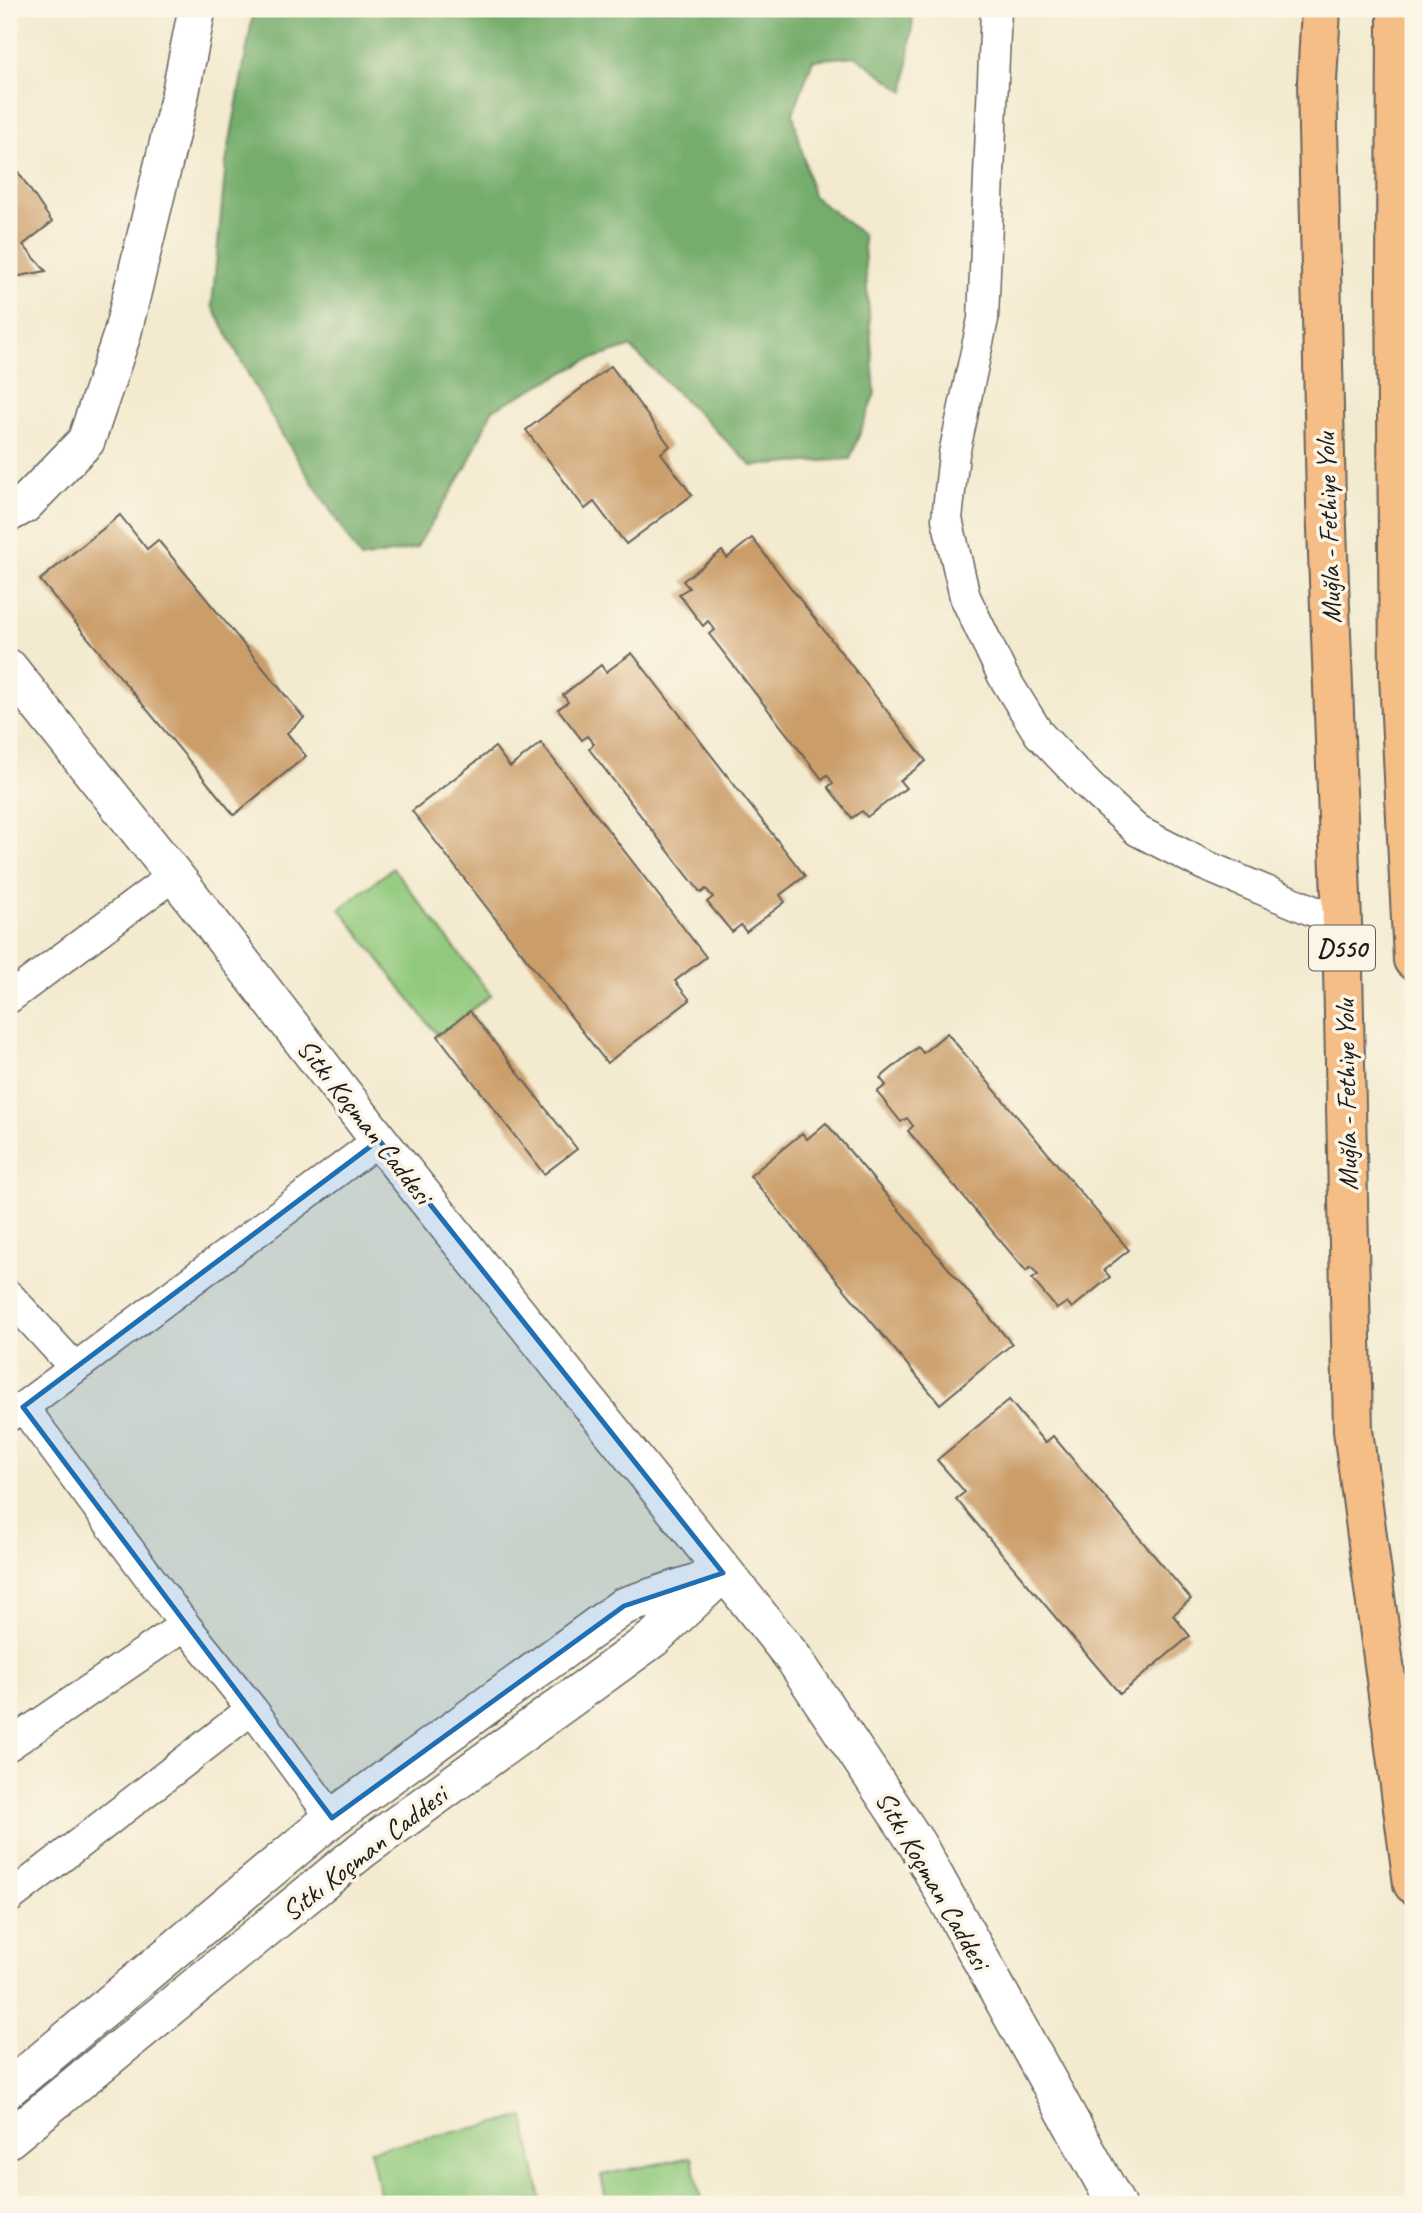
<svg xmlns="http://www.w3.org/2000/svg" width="1422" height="2213" font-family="Caveat,sans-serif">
<rect width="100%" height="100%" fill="#fcf5e5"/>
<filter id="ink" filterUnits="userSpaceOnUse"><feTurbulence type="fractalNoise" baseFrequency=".0143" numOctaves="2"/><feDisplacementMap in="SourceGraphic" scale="14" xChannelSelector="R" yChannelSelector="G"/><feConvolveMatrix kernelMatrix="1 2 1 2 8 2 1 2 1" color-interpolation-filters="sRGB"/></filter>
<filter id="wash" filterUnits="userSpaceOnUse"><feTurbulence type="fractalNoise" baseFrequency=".00686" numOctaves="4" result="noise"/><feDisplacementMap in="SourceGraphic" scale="28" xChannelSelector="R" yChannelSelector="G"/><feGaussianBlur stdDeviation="1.57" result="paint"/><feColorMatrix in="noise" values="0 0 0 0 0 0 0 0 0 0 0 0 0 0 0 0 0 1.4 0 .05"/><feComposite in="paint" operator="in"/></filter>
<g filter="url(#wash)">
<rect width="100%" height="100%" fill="#f3eacf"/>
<path fill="#90c97d" stroke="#56724c" stroke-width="2" d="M393 868 491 995 438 1036 340 909Z
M524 2117 541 2199 516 2204H382L370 2150Z
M692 2157 702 2204H607L601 2175Z"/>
<path fill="#74ad6c" stroke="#486444" stroke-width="2" d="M254 9H914L905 92 856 56 813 60 793 114 813 196 863 235 875 393 850 459 752 466 630 347 586 361 492 410 466 468 416 548 361 559 281 433 249 376 212 305 226 163Z"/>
<g id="blocks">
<path fill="#cb9d69" d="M16 169 52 222 23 245 46 271 9 278V176Z
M611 366 670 446 661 453 692 495 626 544 594 502 585 509 526 430Z
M120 515 147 549 158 540 304 718 287 733 306 756 234 815 40 580Z
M752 538 926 761 900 781 906 788 867 817 862 811 852 818 828 787 833 783 827 775 822 779 709 634 715 630 708 621 703 626 679 594 689 588 683 581 722 551 727 558Z
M632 653 805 876 780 895 785 902 746 932 741 925 732 932 707 902 713 897 706 889 701 893 589 749 594 744 587 736 582 740 558 709 568 702 563 695 601 665 606 672Z
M541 743 706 957 675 981 690 1000 607 1063 412 811 495 747 510 767Z
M470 1011 577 1149 544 1174 438 1036Z
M947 1033 1129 1250 1104 1270 1110 1277 1072 1308 1067 1302 1057 1309 1032 1279 1038 1275 1031 1267 1026 1271 908 1131 913 1126 907 1118 901 1122 877 1092 886 1085 880 1078 918 1047 923 1053Z
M826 1123 1012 1344 940 1404 750 1176 802 1133 807 1139Z
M1009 1400 1045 1443 1053 1436 1191 1599 1173 1615 1190 1636 1120 1694 956 1499 965 1492 937 1460Z"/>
</g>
</g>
<g filter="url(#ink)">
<use href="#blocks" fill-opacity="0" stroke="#67645b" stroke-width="2"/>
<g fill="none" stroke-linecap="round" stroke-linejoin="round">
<defs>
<path id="minor" d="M996 9 983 319 954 454 947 519 965 597 1003 676 1039 734 1088 785 1138 831 1204 865 1342 923
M9 998 174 875
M9 1296 75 1368
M23 1407 379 1140
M9 1416 23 1407 185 1625 252 1709 332 1818
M9 1745 185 1625
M9 1898 252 1709"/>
<path id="tertiary" d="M9 513 24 505 86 441 122 335 180 95 197 9
M9 668 186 890 379 1140 794 1659 917 1844 1116 2204
M9 2088 332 1818 624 1606 713 1577
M9 2139 362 1850 654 1638 723 1573"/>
<path id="trunk" d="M1321 9 1317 81 1326 502 1342 923 1353 1430 1413 1884
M1397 9 1396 280 1399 675 1413 960"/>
</defs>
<use href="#minor" stroke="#67645b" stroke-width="33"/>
<use href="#tertiary" stroke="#67645b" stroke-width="40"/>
<use href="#trunk" stroke="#67645b" stroke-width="42"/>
<use href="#minor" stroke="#fff" stroke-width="30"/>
<use href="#tertiary" stroke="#fff" stroke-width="37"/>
<use href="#trunk" stroke="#f6be87" stroke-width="38"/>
</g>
</g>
<path fill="#1f6fb2" fill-opacity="0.2" stroke="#1f6fb2" stroke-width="5" stroke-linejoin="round" d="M379 1140 723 1573 624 1606 332 1818 23 1407Z"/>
<g text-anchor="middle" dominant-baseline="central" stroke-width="7" stroke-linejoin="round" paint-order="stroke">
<rect fill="#fcf5e5" stroke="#5f5d58" stroke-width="2" x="1309" y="925.5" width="66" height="45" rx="5"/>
<g font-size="26" font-weight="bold" fill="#1c1c1c">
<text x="1342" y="948">D550</text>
</g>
<g font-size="28" fill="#1c1c1c" stroke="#fcf5e5">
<text transform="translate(1328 528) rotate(-92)">Muğla - Fethiye Yolu</text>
<text transform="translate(1346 1095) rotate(-91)">Muğla - Fethiye Yolu</text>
<text transform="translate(365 1121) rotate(52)">Sıtkı Koçman Caddesi</text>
<text transform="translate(364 1853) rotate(-38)">Sıtkı Koçman Caddesi</text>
<text transform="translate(933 1880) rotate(60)">Sıtkı Koçman Caddesi</text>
</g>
</g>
<rect width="1422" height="2213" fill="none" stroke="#fcf5e5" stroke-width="35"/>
</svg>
